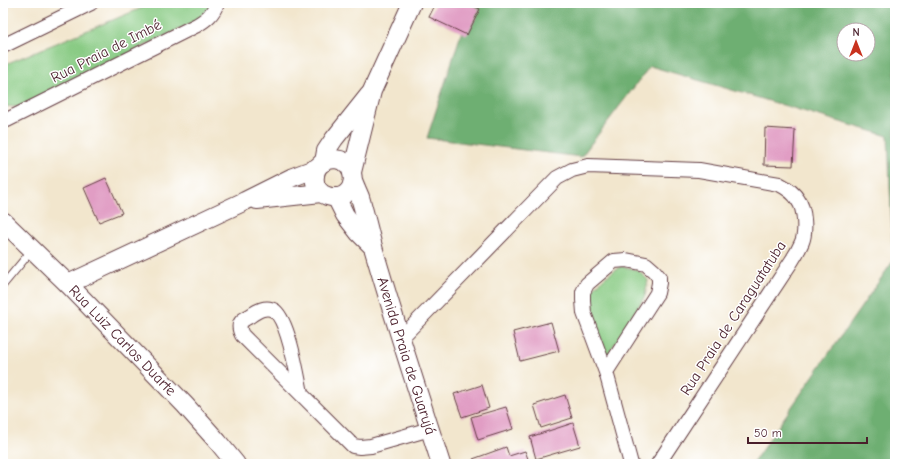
<svg xmlns="http://www.w3.org/2000/svg" width="898" height="467" font-family="'Comic Neue',sans-serif">
<rect width="100%" height="100%" fill="#fff"/>
<filter id="ink" filterUnits="userSpaceOnUse"><feTurbulence type="fractalNoise" baseFrequency=".025" numOctaves="2"/><feDisplacementMap in="SourceGraphic" scale="8" xChannelSelector="R" yChannelSelector="G"/><feConvolveMatrix kernelMatrix="1 2 1 2 8 2 1 2 1" color-interpolation-filters="sRGB"/></filter>
<filter id="wash" filterUnits="userSpaceOnUse"><feTurbulence type="fractalNoise" baseFrequency=".012" numOctaves="4" result="noise"/><feDisplacementMap in="SourceGraphic" scale="16" xChannelSelector="R" yChannelSelector="G"/><feGaussianBlur stdDeviation="0.9" result="paint"/><feColorMatrix in="noise" values="0 0 0 0 0 0 0 0 0 0 0 0 0 0 0 0 0 1.4 0 .05"/><feComposite in="paint" operator="in"/></filter>
<g filter="url(#wash)">
<rect width="100%" height="100%" fill="#f2e6cd"/>
<path fill="#89cb84" stroke="#6a7558" d="M154 3H217L213 13 18 107 3 106V65Z
M621 266 638 270 648 280 645 296 607 356 588 308 589 293 604 278Z"/>
<path fill="#6eaf72" stroke="#5c674e" fill-rule="evenodd" d="M471 3H895V464H752L893 261 888 136 650 66 581 157 427 138ZM844 30H868V54H844Z"/>
<g id="blocks">
<path fill="#e19dc4" d="M436 3H468L480 9 467 35 429 17Z
M765 128 795 130 793 166 764 165Z
M106 178 122 213 99 222 84 188Z
M551 322 559 351 520 361 513 332Z
M482 385 489 408 462 417 454 394Z
M565 395 572 418 541 428 534 405Z
M506 407 513 429 478 440 471 417Z
M573 423 580 446 536 459 530 437Z
M506 447 509 456 525 451 530 464H475L473 459Z"/>
</g>
</g>
<g filter="url(#ink)">
<use href="#blocks" fill-opacity="0" stroke="#633d43" stroke-width="1"/>
<g fill="none" stroke-linecap="round" stroke-linejoin="round">
<defs>
<path id="service" d="M3 285 32 250"/>
<path id="minor" d="M3 46 91 3
M3 120H7L197 25C207 19 213 14 217 3
M401 338 557 178 572 170 588 166 699 170 779 184C787 188 794 193 798 200 805 209 806 232 802 242 799 249 795 256 791 262L658 464
M606 372 657 293 659 283V277L654 271 646 264 626 260 614 261 587 284 583 292V300L584 313 606 372 631 464
M301 393C297 374 289 323 275 311 266 305 257 311 250 316 248 317 244 319 242 321 238 325 240 331 242 335L353 446 360 447 371 446 430 429"/>
<g id="tertiary">
<path d="M324 162 326 151 334 139 369 95"/>
<path d="M352 172 372 91 412 3"/>
<path id="s1" d="M353 180C352 183 352 186 350 189 339 205 312 196 315 176 315 171 318 166 322 163 330 157 343 158 349 166 353 172 352 174 353 180 355 186 358 192 360 197 365 214 369 231 373 247 394 320 418 392 441 464"/>
<path d="M336 197 345 215 359 233 373 247"/>
<path d="M257 200 321 193"/>
<path id="s2" d="M3 221 68 284 185 405 218 442 236 464"/>
<path d="M68 284 245 201 293 177 317 168"/>
</g>
</defs>
<use href="#service" stroke="#633d43" stroke-width="9"/>
<use href="#minor" stroke="#633d43" stroke-width="16"/>
<use href="#tertiary" stroke="#633d43" stroke-width="20"/>
<use href="#service" stroke="#fff" stroke-width="7"/>
<use href="#minor" stroke="#fff" stroke-width="14"/>
<use href="#tertiary" stroke="#fff" stroke-width="18"/>
</g>
</g>
<g text-anchor="middle" dominant-baseline="central" stroke-width="3" stroke-linejoin="round" paint-order="stroke">
<g font-size="15" fill="#4a1f2b" stroke="#fff">
<text transform="translate(106 51) rotate(-27)">Rua Praia de Imbé</text>
<text transform="translate(733 318) rotate(-57)">Rua Praia de Caraguatatuba</text>
<text stroke="none"><textPath href="#s2" startOffset="169">Rua Luiz Carlos Duarte</textPath></text>
<text stroke="none"><textPath href="#s1" startOffset="304">Avenida Praia de Guarujá</textPath></text>
</g>
</g>
<rect width="898" height="467" fill="none" stroke="#fff" stroke-width="16"/>
<g transform="translate(856 42)"><circle r="19" fill="#ffffff" stroke="#b7a5aa"/>
<path d="M0-3L7 15L0 10L-7 15Z" fill="#c8321e"/>
<text y="-6" font-size="11" font-weight="bold" text-anchor="middle" fill="#4a1f2b">N</text>
</g>
<path d="M748 437v6h119v-6" fill="none" stroke="#4a1f2b" stroke-width="2"/>
<text x="754" y="437" font-size="12" fill="#4a1f2b" stroke="#ffffff" stroke-width="3" paint-order="stroke">50 m</text>
</svg>
